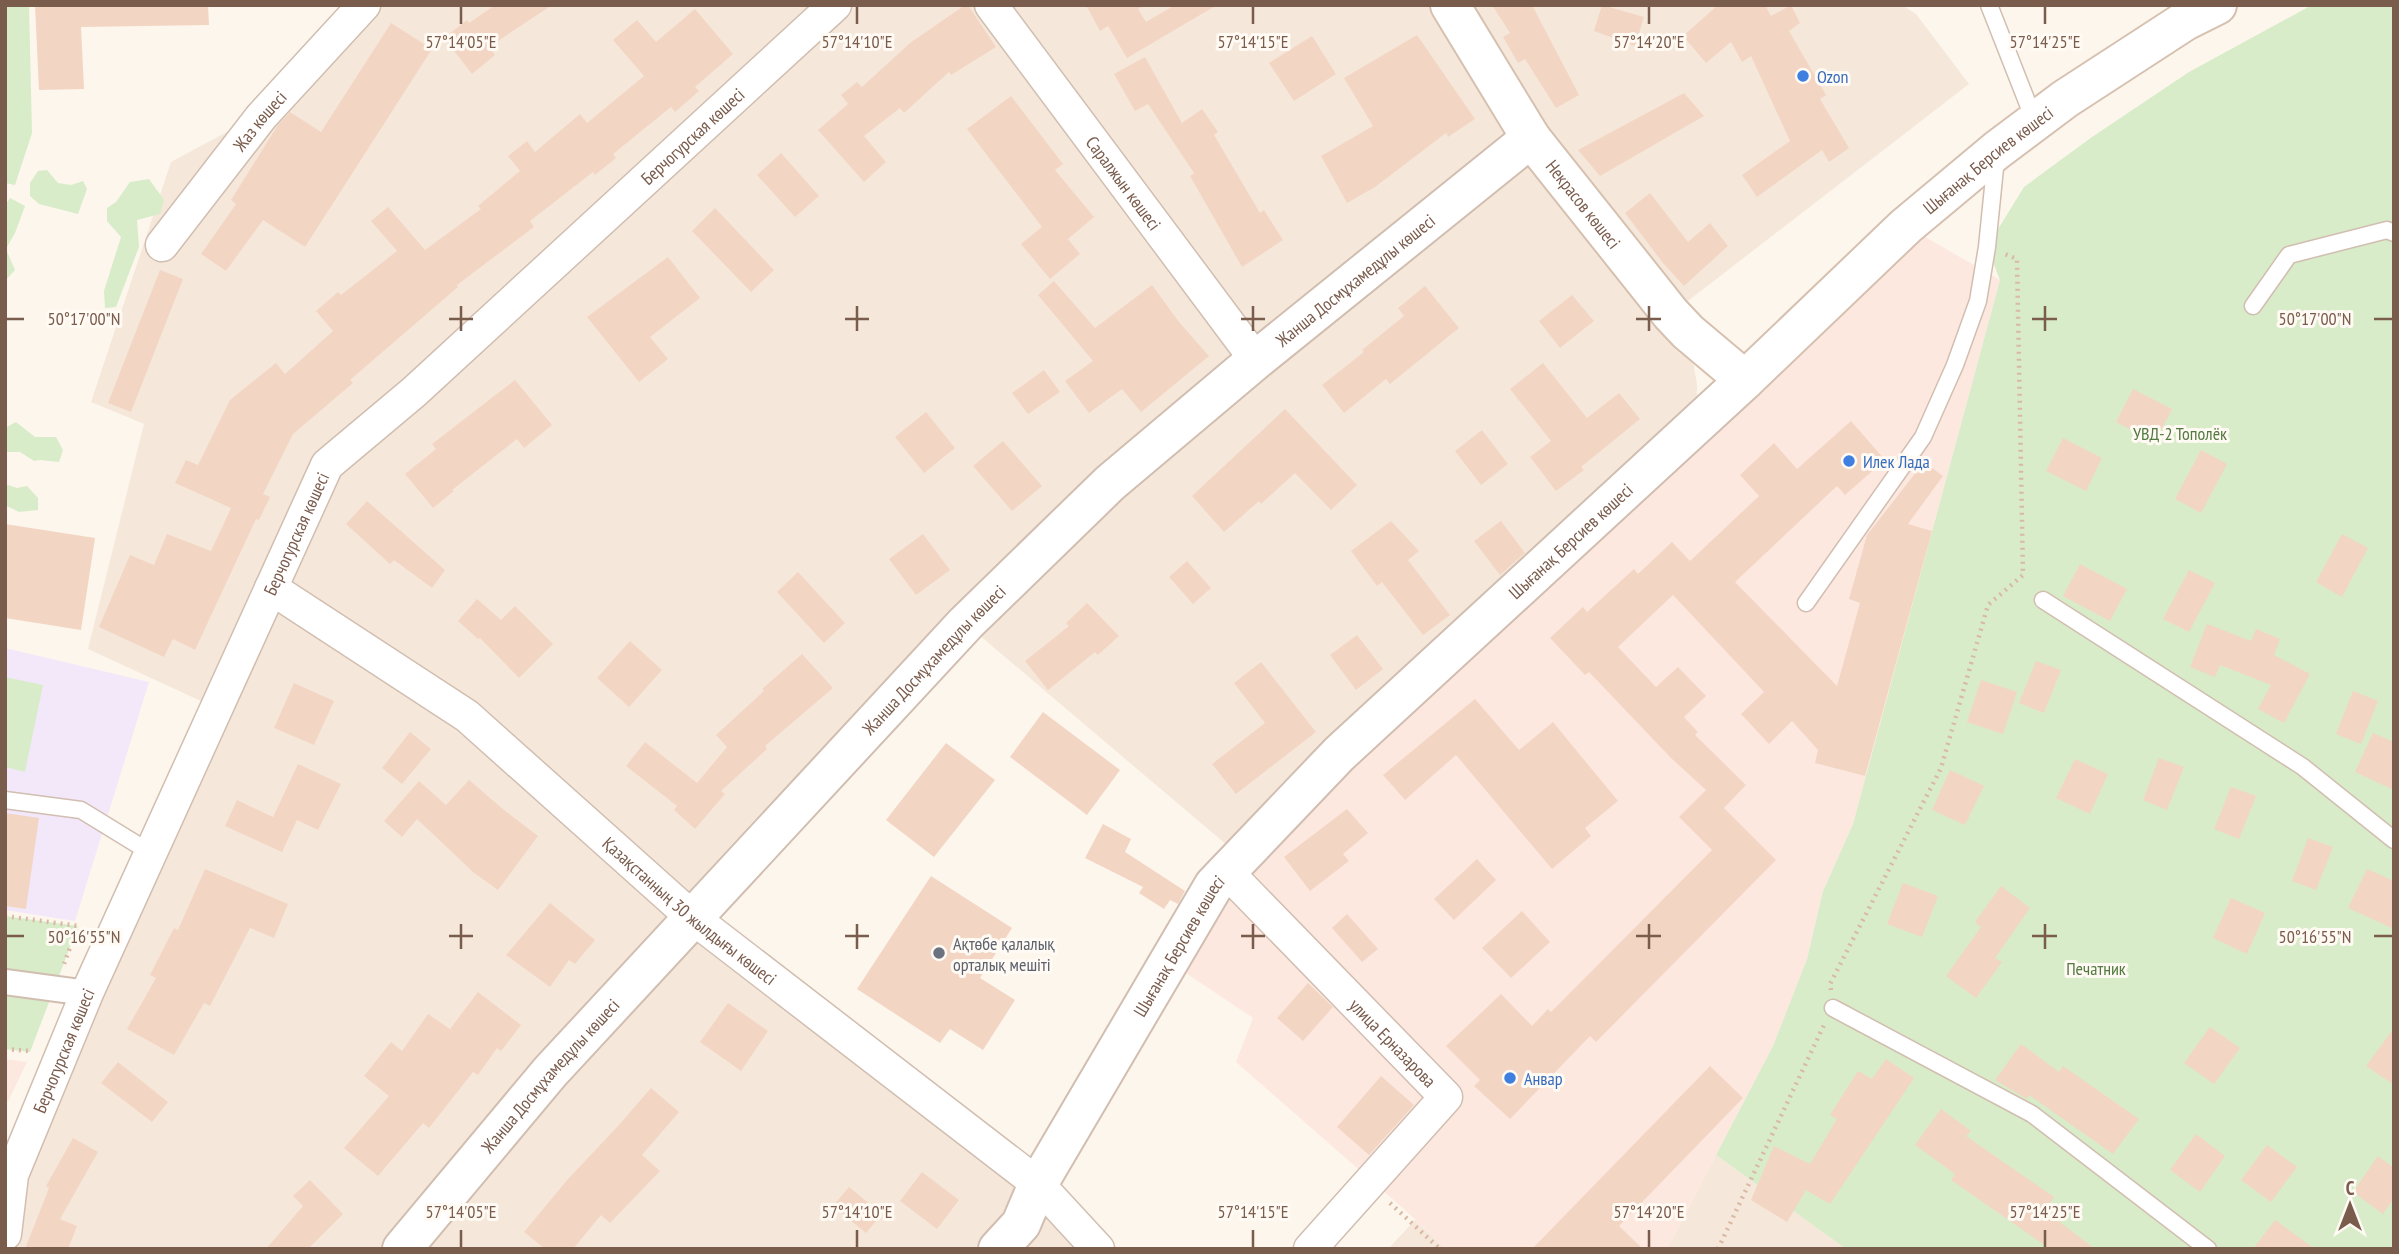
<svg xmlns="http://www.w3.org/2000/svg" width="2399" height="1254" font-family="'PT Sans Narrow',sans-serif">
<rect width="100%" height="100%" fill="#fdf6ec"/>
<path fill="#f5e8da" d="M346 5H1902L1916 14 1969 84 1671 314 1692 356 1697 384 1696 426 1241 857 966 624 693 918 1098 1249H5V1234L216 708 88 649 144 424 91 402 171 162 236 127Z
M1716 1155 1846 1249H1667Z
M1415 1220 1446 1249H1388Z"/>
<path fill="#fde8e0" d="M1906 226 2000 280 1853 824 1823 891 1807 959 1773 1046 1667 1249H1446L1405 1210 1236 1062 1253 1018 1168 961 1227 872Z
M5 1059 27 1062 5 1108Z"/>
<path fill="#f3e8fa" d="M5 648 149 682 75 921 5 910Z"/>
<path fill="#d8ecc9" d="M5 5H29L32 133 15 185 5 183Z
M2312 5H2394V1249H1846L1716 1155 1773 1046 1807 959 1823 891 1853 824 2000 280 1987 247 2024 187 2092 137 2189 72Z
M47 170 58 183 71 185 83 181 87 189 78 214 39 204 30 196V183L38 171Z
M149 179 164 200 160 214 137 220 139 247 116 307 105 308 104 291 121 237 107 221V208L116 202 130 182Z
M10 198 25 206 15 233 6 249 15 270 5 281V205Z
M16 422 35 437H56L63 450 59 462 40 460 34 461 20 452H5V428Z
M5 484 17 488 27 486 38 498V510L19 512 5 505Z
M5 677 43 685 25 772 5 767Z
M5 916 78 926 30 1052 5 1049Z"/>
<path fill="#f3d5c3" d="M35 5H208L209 25 81 27 84 89 39 90Z
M495 5H552L489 47 495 55 472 74 444 38 467 20 469 23Z
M965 5H968L996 47 951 75 949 72 904 113 900 108 864 136 886 162 864 182 818 130 848 104 841 95 857 82 862 87 910 43Z
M1086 5H1145L1138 9 1146 22 1175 5H1217L1127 58 1108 26 1100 31Z
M1492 5H1532L1579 95 1556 108 1525 59 1518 63 1503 37 1510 33Z
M1602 5 1644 17 1635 46 1594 31Z
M1718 5H1765L1771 16 1791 5 1800 23 1789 31 1826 95 1820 99 1849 148 1829 162 1822 150 1757 197 1742 175 1790 141 1751 56 1742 62 1731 42 1706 63 1683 36Z
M695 9 733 54 695 87 699 91 675 112 671 107 613 154 616 158 595 175 593 172 530 221 534 227 457 285 458 287 350 380 353 383 293 434 263 494 270 497 259 520 256 519 195 650 173 639 164 657 99 627 130 555 154 565 167 534 211 551 231 508 175 483 186 460 198 465 230 400 276 363 285 374 333 331 316 311 338 292 341 295 397 251 371 221 388 207 425 250 481 209 478 206 520 171 508 156 527 141 535 152 580 114 587 123 644 76 613 40 637 20 656 42Z
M391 23 432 49 305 247 263 220 226 271 201 254 236 204 231 200 278 125 290 112 321 132Z
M1417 35 1475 119 1448 137 1446 133 1375 187 1347 203 1321 156 1373 126 1344 78Z
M1312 36 1336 74 1294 101 1269 63Z
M1145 57 1182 123 1202 109 1218 132 1214 135 1260 213 1264 210 1283 240 1242 267 1190 176 1194 173 1148 104 1135 111 1114 74Z
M1684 93 1704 116 1600 176 1578 150Z
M1011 96 1063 164 1055 170 1094 217 1068 239 1080 254 1050 279 1021 244 1042 227 967 129Z
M781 153 819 196 795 217 757 175Z
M1650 193 1688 242 1710 223 1728 246 1684 286 1663 263 1625 213Z
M715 208 774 270 751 292 692 231Z
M668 257 700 298 650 337 668 359 639 382 587 317Z
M160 270 183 279 131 412 108 403Z
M1054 281 1095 328 1152 285 1179 322 1209 356 1141 412 1122 389 1089 413 1065 381 1093 361 1038 295Z
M1425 286 1459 328 1390 384 1386 379 1344 413 1322 385 1364 352 1362 350 1404 316 1398 308Z
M1572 295 1594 321 1560 348 1539 321Z
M1543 363 1587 418 1619 393 1640 419 1581 467 1584 470 1556 491 1530 457 1551 441 1510 389Z
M1044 370 1060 392 1028 414 1012 393Z
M515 380 552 425 524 448 517 439 452 490 454 491 433 508 405 474 436 449 432 444Z
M2133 389 2172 409 2155 442 2116 422Z
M1285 409 1357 485 1331 510 1295 473 1261 504 1259 501 1224 532 1192 496Z
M926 412 955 448 924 473 895 437Z
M1851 421 1885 460 1845 495 1837 486 1735 582 1837 686 1860 603 1849 599 1867 535 1924 462 1943 476 1908 524 1932 531 1865 776 1815 763 1818 750 1792 721 1769 744 1741 714 1764 692 1673 595 1618 647 1656 687 1678 667 1706 696 1684 717 1698 732 1695 735 1746 785 1724 808 1776 860 1596 1042 1590 1036 1510 1119 1474 1086 1480 1080 1446 1046 1501 994 1532 1026 1548 1009 1551 1012 1712 850 1679 817 1706 790 1671 758 1589 672 1585 675 1550 638 1583 607 1587 612 1634 569 1638 574 1672 542 1690 561 1759 496 1740 475 1774 443 1797 469Z
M1482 430 1508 464 1481 485 1455 451Z
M2063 438 2102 458 2086 491 2046 471Z
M1003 441 1042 486 1012 511 973 466Z
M2201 450 2227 464 2201 513 2175 499Z
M367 501 445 570 432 588 394 560 390 564 346 524Z
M1391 521 1419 551 1408 560 1450 615 1423 635 1382 582 1377 586 1351 551Z
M1501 521 1525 553 1500 575 1474 541Z
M5 524 95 538 81 630 5 618Z
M923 534 950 570 916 595 889 559Z
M2342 534 2368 548 2342 597 2316 582Z
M1187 561 1211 588 1193 604 1169 577Z
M2080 564 2127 589 2110 621 2063 596Z
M2189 570 2215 583 2189 632 2163 619Z
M798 572 845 623 824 643 777 592Z
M477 599 501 620 515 606 553 644 519 678 480 638 478 639 458 621Z
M1087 603 1119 636 1098 655 1095 652 1048 690 1025 661 1069 626 1066 623Z
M2207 624 2251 641 2256 629 2280 639 2274 655 2310 674 2284 723 2258 709 2271 685 2220 665 2215 677 2190 667Z
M1357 635 1383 669 1356 690 1330 655Z
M630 641 662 670 629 707 597 678Z
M802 654 833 688 765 746 767 749 721 791 725 794 695 829 674 810 677 806 626 766 645 742 697 783 727 747 716 735 764 691 762 689Z
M2036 661 2061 670 2044 713 2019 703Z
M1261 662 1316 732 1236 794 1212 764 1265 723 1234 683Z
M1981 680 2017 692 2003 734 1967 722Z
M294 683 334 701 314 745 274 728Z
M2353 691 2378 701 2361 744 2336 734Z
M1475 699 1519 750 1553 722 1618 801 1585 828 1591 836 1552 869 1456 755 1405 800 1383 775Z
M1043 712 1120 770 1087 815 1010 757Z
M410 732 431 749 402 784 382 768Z
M2373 733 2394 742V790L2355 772Z
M946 743 995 780 934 857 886 820Z
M2159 758 2184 767 2167 810 2143 800Z
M2075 759 2108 774 2090 814 2056 798Z
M298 764 341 784 318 830 297 820 282 852 225 826 237 800 273 817Z
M1950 770 1984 786 1965 825 1932 810Z
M469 780 504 810 538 836 498 890 473 872 417 819 402 837 384 821 419 781 446 805Z
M2231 787 2256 796 2239 839 2214 829Z
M1347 809 1368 833 1343 854 1349 861 1310 891 1284 857Z
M5 813 39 818 26 909 5 906Z
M1103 824 1131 839 1125 852 1185 891 1178 904 1170 900 1164 909 1139 893 1143 887 1085 858Z
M2308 838 2333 847 2316 890 2292 881Z
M1477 859 1496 880 1454 920 1434 899Z
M205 869 288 904 274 938 250 928 210 1006 204 1003 174 1055 127 1029 156 978 150 975 174 928 178 930Z
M2367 869 2394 881V929L2348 908Z
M931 876 1012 928 980 978 1015 1000 983 1050 950 1029 940 1043 857 989Z
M1903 883 1938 896 1922 937 1887 924Z
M2001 886 2030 908 1995 958 2002 962 1976 998 1946 976 1981 927 1975 922Z
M2231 898 2265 913 2247 954 2213 938Z
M550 903 595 940 575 964 569 960 550 987 506 955Z
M1522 911 1550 942 1511 978 1482 948Z
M1347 914 1378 949 1362 962 1332 928Z
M1308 983 1333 1007 1303 1041 1277 1018Z
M478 992 521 1025 501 1051 497 1048 478 1075 473 1072 429 1128 423 1123 378 1176 344 1148 389 1096 364 1076 391 1042 402 1051 428 1014 450 1029Z
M728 1003 768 1031 741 1071 700 1042Z
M2210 1027 2240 1048 2214 1084 2184 1063Z
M2394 1028V1085L2366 1066Z
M2021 1044 2059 1072 2063 1066 2139 1119 2113 1154 2029 1095 2027 1099 1995 1080Z
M1886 1059 1914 1078 1830 1204 1806 1190 1787 1222 1751 1200 1774 1146 1810 1164 1837 1119 1830 1115 1858 1071 1872 1079Z
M118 1062 168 1102 152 1122 101 1083Z
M1710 1066 1743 1098 1619 1226 1643 1249H1532Z
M1381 1076 1414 1105 1369 1155 1337 1127Z
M651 1088 679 1112 642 1155 660 1171 610 1223 601 1215 573 1249H545L524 1232 568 1179 618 1126Z
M1941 1109 1971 1131 1966 1136 2054 1197 2045 1211 2095 1249H2050L1951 1180 1955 1174 1915 1145Z
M2196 1134 2225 1156 2200 1192 2170 1170Z
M73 1138 98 1152 60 1219 77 1226 68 1249H25L49 1188 46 1186Z
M2267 1145 2297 1167 2271 1202 2241 1180Z
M2378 1156 2394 1168V1198L2383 1214 2353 1192Z
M922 1172 959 1200 937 1229 900 1201Z
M310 1180 343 1214 308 1249H266L303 1206 293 1196Z
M849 1187 882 1214 866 1233 833 1206Z
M2275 1220 2315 1249H2253Z"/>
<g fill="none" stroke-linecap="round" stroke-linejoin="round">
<defs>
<path id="service" d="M1989 5 2035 122
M2253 306 2289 255 2387 230 2394 233
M2043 600 2303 767 2394 840
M1806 603 1923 437 1955 365 1978 301 1987 247 1996 158
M5 800 81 810 151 853
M1833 1008 2032 1114 2208 1249"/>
<path id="pedestrian" d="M5 982 87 993"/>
<g id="minor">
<path id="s1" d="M991 5 1256 360"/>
<path id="s2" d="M162 245 261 117 364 5"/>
<path id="s3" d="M271 588 467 716 693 918 1038 1184 1098 1249"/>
<path id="s4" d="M1227 872 1446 1097 1310 1249"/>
<path id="s5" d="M5 1234 12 1175 87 993 327 465 414 392 835 5"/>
</g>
<g id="tertiary">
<path id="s6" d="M402 1249 550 1072 966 623 1110 483 1256 360 1531 138"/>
<path id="s7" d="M998 1249 1021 1224 1038 1184 1214 885 1339 754 1745 380"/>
</g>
<g id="secondary">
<path id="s8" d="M1450 5 1531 138 1671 314 1688 332 1745 380 1906 226 1997 150 2065 99 2185 21 2217 5"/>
</g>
</defs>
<use href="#service" stroke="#d1beb0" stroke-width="19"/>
<use href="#pedestrian" stroke="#d1beb0" stroke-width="28"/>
<use href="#minor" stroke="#d1beb0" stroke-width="35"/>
<use href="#tertiary" stroke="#d1beb0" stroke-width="42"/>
<use href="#secondary" stroke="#d6c0b0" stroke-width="42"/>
<path stroke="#d9b8a5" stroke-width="4.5" stroke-dasharray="2 5" stroke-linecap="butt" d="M5 916 78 926 64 964
M1831 990 1830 984 1941 768 1988 605 2023 575 2017 259 2005 254
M5 1049 30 1051
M1390 1203 1440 1249
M1718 1249 1824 1025"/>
<use href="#service" stroke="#fff" stroke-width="16"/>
<use href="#pedestrian" stroke="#fff" stroke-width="24"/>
<use href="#minor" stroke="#fff" stroke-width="32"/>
<use href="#tertiary" stroke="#fff" stroke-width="38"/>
<use href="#secondary" stroke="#fff" stroke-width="38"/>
</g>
<path fill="none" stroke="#7a5c4d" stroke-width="2.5" d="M461 7V24M857 7V24M1253 7V24M1649 7V24M2045 7V24M461 306V331M857 306V331M1253 306V331M1649 306V331M2045 306V331M7 319H24M449 319H473M845 319H869M1241 319H1265M1636 319H1661M2032 319H2057M2374 319H2392M461 924V949M857 924V949M1253 924V949M1649 924V949M2045 924V949M7 936H24M449 936H473M845 936H869M1241 936H1265M1636 936H1661M2032 936H2057M2374 936H2392M461 1230V1247M857 1230V1247M1253 1230V1247M1649 1230V1247M2045 1230V1247"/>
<g fill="#3f7fe0" stroke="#fffaf3" stroke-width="2.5">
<circle cx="1803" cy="76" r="7"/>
<circle cx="1849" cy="461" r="7"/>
<circle cx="1510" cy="1078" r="7"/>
</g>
<circle fill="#6b7280" stroke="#fffaf3" stroke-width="2.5" cx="939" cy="953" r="7"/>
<g text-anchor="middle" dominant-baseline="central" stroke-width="6" stroke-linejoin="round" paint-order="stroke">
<g font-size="18" fill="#366cbe" stroke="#fffaf3" text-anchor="start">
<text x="1817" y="76">Ozon</text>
<text x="1863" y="461">Илек Лада</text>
<text x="1524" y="1078">Анвар</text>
</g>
<g font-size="18" fill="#7a5c4d" stroke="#fffaf3">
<text stroke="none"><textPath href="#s2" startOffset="158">Жаз көшесі</textPath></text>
<text stroke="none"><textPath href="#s5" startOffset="1328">Берчогурская көшесі</textPath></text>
<text stroke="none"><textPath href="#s8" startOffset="808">Шығанақ Берсиев көшесі</textPath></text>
<text stroke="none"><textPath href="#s1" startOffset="222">Саралжын көшесі</textPath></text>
<text stroke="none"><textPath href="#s8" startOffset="240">Некрасов көшесі</textPath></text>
<text stroke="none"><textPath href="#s6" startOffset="1362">Жанша Досмұхамедұлы көшесі</textPath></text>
<text stroke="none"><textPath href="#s5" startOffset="761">Берчогурская көшесі</textPath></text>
<text stroke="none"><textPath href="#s7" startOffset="920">Шығанақ Берсиев көшесі</textPath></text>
<text stroke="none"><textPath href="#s6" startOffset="794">Жанша Досмұхамедұлы көшесі</textPath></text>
<text stroke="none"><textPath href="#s3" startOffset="530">Қазақстанның 30 жылдығы көшесі</textPath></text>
<text stroke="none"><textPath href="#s7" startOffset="354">Шығанақ Берсиев көшесі</textPath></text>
<text stroke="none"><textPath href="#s4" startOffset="238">улица Ерназарова</textPath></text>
<text stroke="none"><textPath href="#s5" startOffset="194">Берчогурская көшесі</textPath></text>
<text stroke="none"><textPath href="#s6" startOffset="228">Жанша Досмұхамедұлы көшесі</textPath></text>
</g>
<g font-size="18" fill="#537a41" stroke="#fffaf3">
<text x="2180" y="433">УВД-2 Тополёк</text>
<text x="2096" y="968">Печатник</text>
</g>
<g font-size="18" fill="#5b616d" stroke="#fffaf3" text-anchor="start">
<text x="953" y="943">Ақтөбе қалалық<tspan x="953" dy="21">орталық мешіті</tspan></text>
</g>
</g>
<g font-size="18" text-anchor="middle" fill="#7a5c4d" stroke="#fffaf3" stroke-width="6" stroke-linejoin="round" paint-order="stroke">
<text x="461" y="48">57°14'05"E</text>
<text x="857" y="48">57°14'10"E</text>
<text x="1253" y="48">57°14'15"E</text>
<text x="1649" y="48">57°14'20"E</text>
<text x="2045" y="48">57°14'25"E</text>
<text x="84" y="325">50°17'00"N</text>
<text x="2315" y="325">50°17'00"N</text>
<text x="84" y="943">50°16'55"N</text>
<text x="2315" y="943">50°16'55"N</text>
<text x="461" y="1218">57°14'05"E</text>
<text x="857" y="1218">57°14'10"E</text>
<text x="1253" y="1218">57°14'15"E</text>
<text x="1649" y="1218">57°14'20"E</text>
<text x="2045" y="1218">57°14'25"E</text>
</g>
<rect width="2399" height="1254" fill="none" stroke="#7a5c4d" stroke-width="14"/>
<g transform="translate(2350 1205)" stroke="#fffaf3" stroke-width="5" paint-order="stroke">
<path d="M0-5L12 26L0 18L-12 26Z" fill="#7a5c4d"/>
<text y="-10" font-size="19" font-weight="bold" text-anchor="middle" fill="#7a5c4d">С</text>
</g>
</svg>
